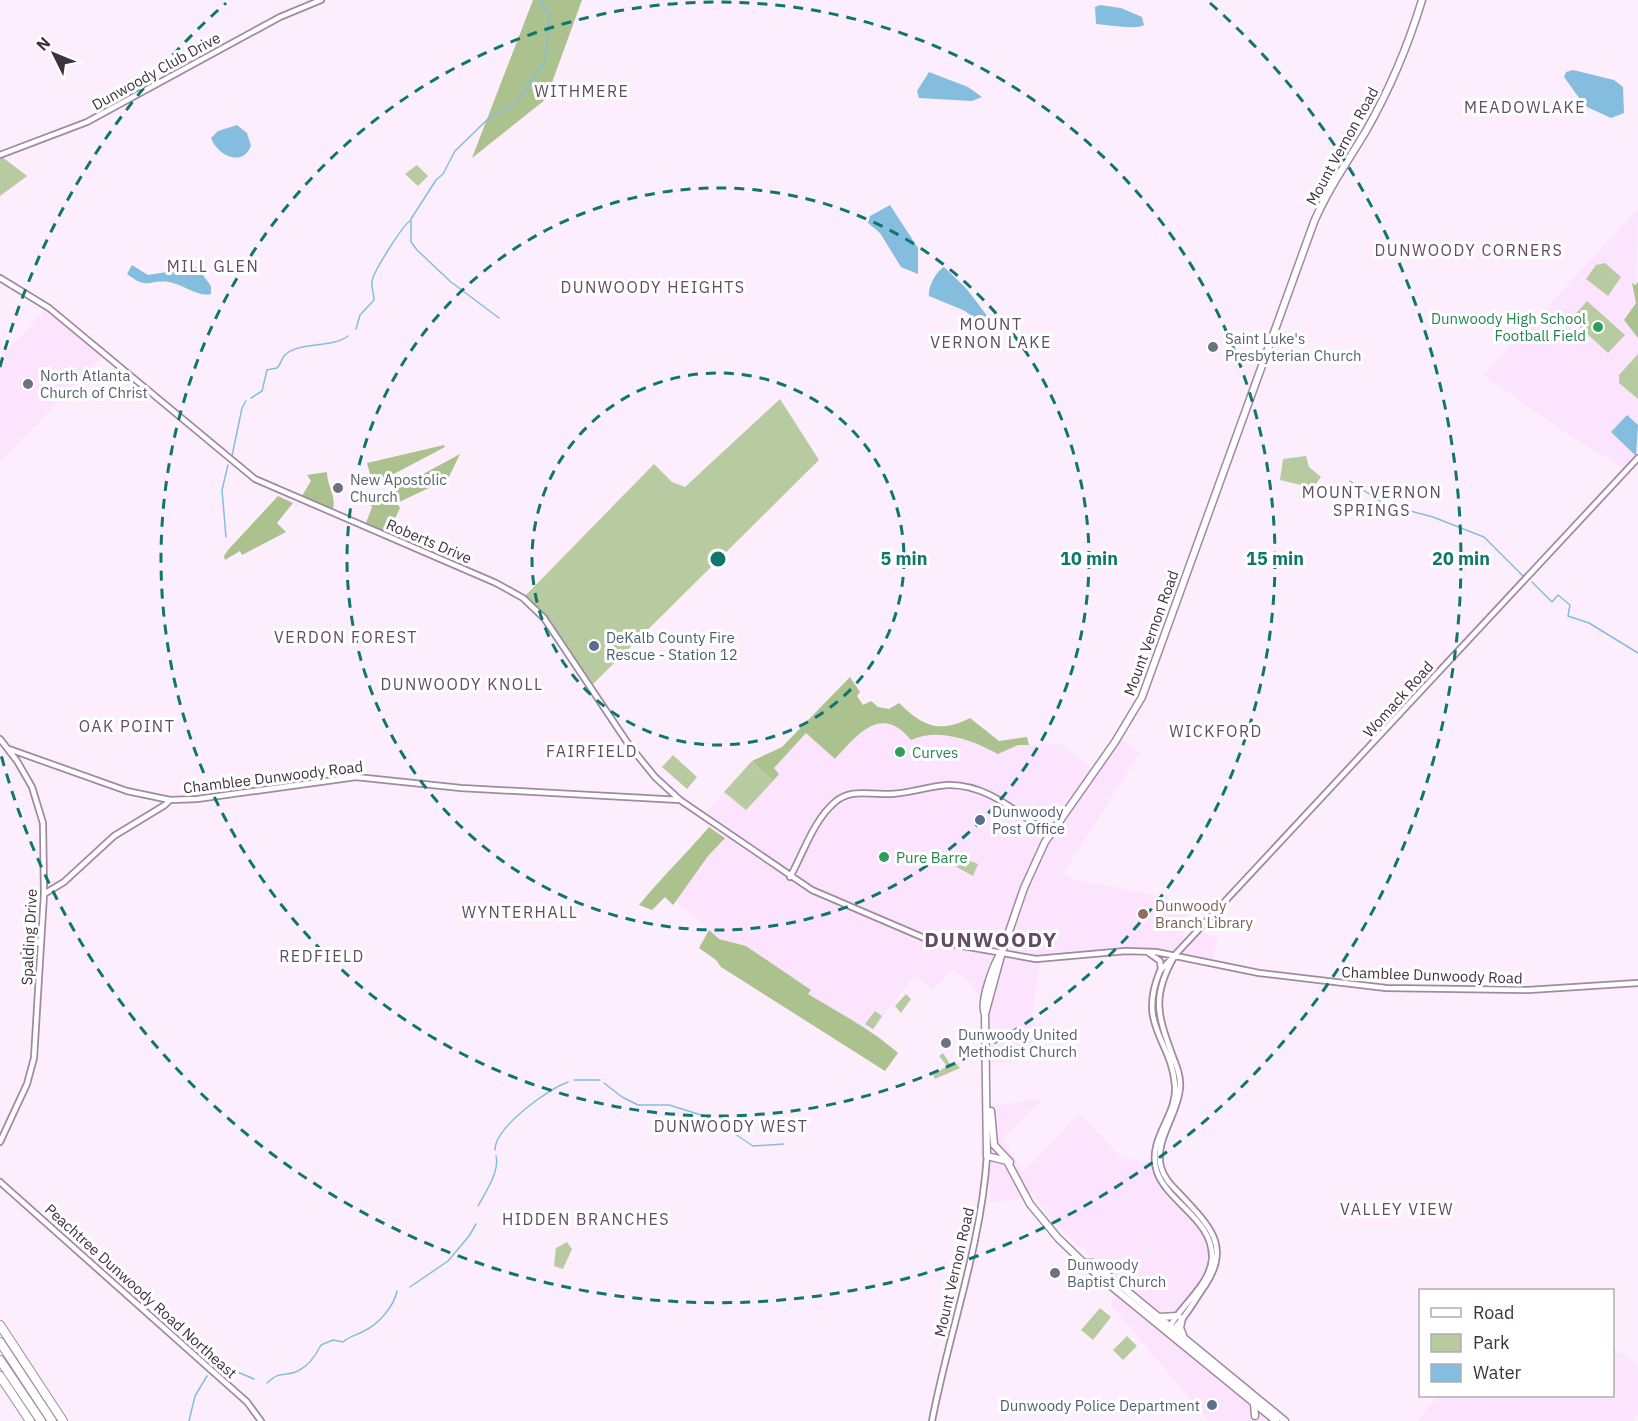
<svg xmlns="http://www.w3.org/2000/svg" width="1638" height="1421" font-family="'IBM Plex Sans',sans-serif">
<rect width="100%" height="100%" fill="#fdeefe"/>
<path fill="#fce4fe" d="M1638 209 1636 303 1624 320 1638 338V454L1623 468 1566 433 1483 375Z
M47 308 71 322 105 353 0 462V358Z
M878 723 973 740 998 754 1018 745 1061 744 1096 771 1121 739 1140 752 1064 873 1077 880 1165 897 1189 910 1183 939 1203 933 1218 937 1211 964 1144 952 1116 951 1047 959 1040 964 1031 1021 1045 1026 1043 1033 1026 1060 989 1064 988 1106 1042 1099 1003 1139 1023 1172 1079 1114 1122 1158 1159 1164 1167 1182 1195 1209 1212 1235 1220 1265 1181 1335 1252 1386 1260 1405 1280 1421H1209L1110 1304 1124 1283 1071 1239 1049 1217 1032 1193 1018 1199 989 1203 991 1188 981 1183V999L967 980 953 969 934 990 914 976 873 1031 852 1022 808 994 810 990 746 946 719 939 676 901 708 856 730 831 706 813 724 792 746 810 779 773 774 768 806 733 835 759 863 728Z
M1613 1348 1638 1364V1414L1632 1421H1417L1438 1396H1612Z"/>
<path fill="#b8cba0" d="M1 156 27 176 0 196V157Z
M417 165 428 176 418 186 405 174Z
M1605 263 1621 277 1608 296 1586 279 1596 265Z
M1587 301 1625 335 1608 353 1571 319Z
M1638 354V399L1619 383V375Z
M780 399 819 460 592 685 547 621 523 598 654 464 672 482 685 487Z
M1306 456 1309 467 1321 477 1313 488 1280 480 1283 459Z
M673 755 697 777 687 789 662 767Z
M752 761 773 781 746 810 724 792Z
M957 859 960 860 959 864 966 867 970 861 978 864 973 876 955 866Z
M906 994 911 999 901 1013 895 1006Z
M875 1011 882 1016 873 1029 865 1024Z
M943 1053 950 1064 955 1062 960 1068 935 1079 933 1075 947 1066 939 1056Z
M567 1242 572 1249 563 1269 554 1266 556 1248Z
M1100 1308 1111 1317 1093 1340 1081 1330Z
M1127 1336 1137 1346 1123 1360 1113 1350Z"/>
<path fill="#abc18e" d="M533 0H582L546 99 472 158Z
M1638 282V338L1624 320 1636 303 1632 283 1635 285Z
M444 445 445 447 373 485 367 463Z
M460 454 448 479 397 503 400 508 389 531H382L366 523 372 507 370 503Z
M327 472C327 487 338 498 332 512L300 499 311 481 307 475Z
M278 496 293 503 277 523 286 532 242 555 240 551 225 560 224 556 228 550Z
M850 677 860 692 857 696 863 705 871 701 878 707 889 709 899 703C923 726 938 734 970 718L999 741 1027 737 1029 745H1018L998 754C973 740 938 727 911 740 881 704 858 734 835 759L806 733 774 768 779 774 773 781 752 761 782 747Z
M709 827 725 838 708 856 676 901 673 905 665 897 652 910 639 905C661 878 686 854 709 827Z
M709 930 719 939 746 946 811 990 808 994C839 1013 871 1029 898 1053L885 1071 721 967 716 960 699 948Z"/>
<path fill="#85bdde" d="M1100 5 1121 8 1142 17 1144 25C1137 30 1107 25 1096 24L1095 7Z
M1573 70 1614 80 1623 87 1624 113 1611 118 1585 106 1564 77 1566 72Z
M929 72 968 87 982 97 972 101 919 98 917 91Z
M237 125 247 133 251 146C242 168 217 155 211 138L218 131Z
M890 205 918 248V274L901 267 880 233 868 223 870 216Z
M132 265 148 275 197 267 211 286V294C198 297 185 286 173 283 150 277 150 292 127 274Z
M944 267 966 288 988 317 986 325 963 310 929 296C928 287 936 271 944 267Z
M1627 415 1638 425 1636 456 1611 432Z"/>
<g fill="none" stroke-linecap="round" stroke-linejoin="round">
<path stroke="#85bdde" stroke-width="1.5" d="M499 318 451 282 417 250 411 242V219L436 180 443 174 455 151 489 118 515 104 545 62 550 15 539 0
M356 329 360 315 374 300C374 294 371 286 372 281 374 271 402 226 411 220
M251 398 262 391 267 370 277 368C281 364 281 360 284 356 297 341 331 349 348 336
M232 456 242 408 246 401
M1350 481 1384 504 1433 517 1484 537 1523 576
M226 537 222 490 228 465
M1532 582 1552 602 1558 595 1570 605 1568 616 1589 623 1638 653
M574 1080H600
M604 1083 622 1097 638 1105H669L711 1118 753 1146 784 1144
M495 1150C495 1127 548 1089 568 1082
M478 1206C485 1193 500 1171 496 1156
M410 1287 448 1261 469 1236 476 1224
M217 1367 221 1365 254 1379
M267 1383C282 1369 284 1378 298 1371 308 1366 316 1355 321 1345L333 1340 343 1342C350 1336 357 1335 364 1331 379 1324 394 1306 397 1291
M189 1421 195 1396 207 1376"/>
<defs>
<path id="minor" d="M0 155 87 122 280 17 321 0
M0 278 49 308 255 479 496 583 523 598 544 618 629 745 655 777 680 800 812 890 929 940 1036 959 1126 951 1156 952 1259 973 1386 988 1528 990 1638 983
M0 739 17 761 32 787 43 823 44 894 34 1058 27 1084 0 1142
M9 749 127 791 170 800 197 799 356 777 461 788 680 800
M790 877C804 852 813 821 835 802 851 788 869 795 888 794 909 794 928 786 948 785 988 784 1018 814 1050 834
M44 894 64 882 114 836 165 805 170 800
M1149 953 1160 961 1161 969
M24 954 40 940
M0 1182 247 1402 261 1421
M1169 1328C1180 1306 1210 1285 1212 1259 1214 1220 1169 1204 1157 1172 1146 1139 1178 1116 1175 1085 1171 1039 1137 1026 1160 971L1638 458
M1172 1330C1184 1320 1193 1303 1202 1290 1234 1246 1209 1226 1179 1193 1171 1185 1164 1178 1161 1167 1154 1140 1178 1115 1180 1088 1181 1077 1177 1067 1173 1057 1158 1016 1151 997 1174 957
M932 1421C949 1332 981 1247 987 1156"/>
<path id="major" d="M985 1014C979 1003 994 963 1001 953
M991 1111 994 1145 1010 1162
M1087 1263H1093L1285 1421
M1160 1317 1177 1316
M1182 1318 1180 1328 1183 1335
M1254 1404 1255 1416
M1276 1421 1089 1268 1058 1238 1030 1204 1007 1161 987 1156 985 1014 1002 952 1024 888 1045 842 1115 742 1142 697 1314 222C1328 189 1348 161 1366 131 1390 89 1408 46 1422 0"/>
<path id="highway" d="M0 1325 63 1421
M0 1342 52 1421
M0 1360 41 1421
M0 1376 30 1421"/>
</defs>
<use href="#minor" stroke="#a08aa3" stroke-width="8"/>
<use href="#major" stroke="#a08aa3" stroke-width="9"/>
<use href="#highway" stroke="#a08aa3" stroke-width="10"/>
<use href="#minor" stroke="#fff" stroke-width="4.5"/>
<use href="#major" stroke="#fff" stroke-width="6"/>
<use href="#highway" stroke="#fff" stroke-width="8"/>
</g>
<g fill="none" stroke="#0f766e" stroke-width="3" stroke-dasharray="10 8">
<circle cx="718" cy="559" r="186"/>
<circle cx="718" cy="559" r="371"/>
<circle cx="718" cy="559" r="557"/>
<path d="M0 367A743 743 0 0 1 226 3M1210 3A743 743 0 1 1 0 751"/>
</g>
<g fill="#2e9e5b" stroke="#fff" stroke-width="2">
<circle cx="1598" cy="327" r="6"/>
<circle cx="900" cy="752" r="6"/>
<circle cx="884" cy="857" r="6"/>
</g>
<g fill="#6b7280" stroke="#fff" stroke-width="2">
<circle cx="1213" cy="347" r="6"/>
<circle cx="28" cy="384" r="6"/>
<circle cx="338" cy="488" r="6"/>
<circle cx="946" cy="1043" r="6"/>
<circle cx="1055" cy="1273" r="6"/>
</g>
<g fill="#5c6f8a" stroke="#fff" stroke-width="2">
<circle cx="594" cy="646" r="6"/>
<circle cx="980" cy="820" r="6"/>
<circle cx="1212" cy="1405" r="6"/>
</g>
<circle fill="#8d6e63" stroke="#fff" stroke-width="2" cx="1143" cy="914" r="6"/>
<g text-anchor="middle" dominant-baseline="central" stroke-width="6" stroke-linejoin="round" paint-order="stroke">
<g font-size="15" fill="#3d333e" stroke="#fff">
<text transform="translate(156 71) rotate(-29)">Dunwoody Club Drive</text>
<text transform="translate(1342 146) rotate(-61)">Mount Vernon Road</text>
<text transform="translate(429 541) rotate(23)">Roberts Drive</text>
<text transform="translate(1151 633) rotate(-70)">Mount Vernon Road</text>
<text transform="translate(1398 699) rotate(-48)">Womack Road</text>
<text transform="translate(273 777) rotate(-7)">Chamblee Dunwoody Road</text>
<text transform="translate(29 937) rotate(-87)">Spalding Drive</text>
<text transform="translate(1432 975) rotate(2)">Chamblee Dunwoody Road</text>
<text transform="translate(954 1272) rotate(-77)">Mount Vernon Road</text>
<text transform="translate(141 1291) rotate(42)">Peachtree Dunwoody Road Northeast</text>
</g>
<g font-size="15" fill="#27864d" stroke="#fff" text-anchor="start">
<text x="1586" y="318" text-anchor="end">Dunwoody High School<tspan x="1586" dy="17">Football Field</tspan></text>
<text x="912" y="752">Curves</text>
<text x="896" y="857">Pure Barre</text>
</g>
<g font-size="15" fill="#5b616d" stroke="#fff" text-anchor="start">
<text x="1225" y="338">Saint Luke's<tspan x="1225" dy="17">Presbyterian Church</tspan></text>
<text x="40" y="375">North Atlanta<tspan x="40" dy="17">Church of Christ</tspan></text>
<text x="350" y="479">New Apostolic<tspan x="350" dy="17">Church</tspan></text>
<text x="958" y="1034">Dunwoody United<tspan x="958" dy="17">Methodist Church</tspan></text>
<text x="1067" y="1264">Dunwoody<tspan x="1067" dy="17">Baptist Church</tspan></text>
</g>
<g font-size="15" fill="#4e5e75" stroke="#fff" text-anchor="start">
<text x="606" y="637">DeKalb County Fire<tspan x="606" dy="17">Rescue - Station 12</tspan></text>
<text x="992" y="811">Dunwoody<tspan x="992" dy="17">Post Office</tspan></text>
<text x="1200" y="1405" text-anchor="end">Dunwoody Police Department</text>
</g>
<g font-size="15" fill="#785e54" stroke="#fff" text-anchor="start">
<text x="1155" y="905">Dunwoody<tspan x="1155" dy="17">Branch Library</tspan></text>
</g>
<g font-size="16" letter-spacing="1.5" fill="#614c63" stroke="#fff">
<text x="582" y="91">WITHMERE</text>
<text x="1525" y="107">MEADOWLAKE</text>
<text x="1469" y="250">DUNWOODY CORNERS</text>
<text x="213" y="266">MILL GLEN</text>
<text x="653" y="287">DUNWOODY HEIGHTS</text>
<text x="991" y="324">MOUNT<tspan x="991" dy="18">VERNON LAKE</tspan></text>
<text x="1372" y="492">MOUNT VERNON<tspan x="1372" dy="18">SPRINGS</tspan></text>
<text x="346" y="637">VERDON FOREST</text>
<text x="462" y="684">DUNWOODY KNOLL</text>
<text x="127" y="726">OAK POINT</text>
<text x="1216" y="731">WICKFORD</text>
<text x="592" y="751">FAIRFIELD</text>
<text x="520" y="912">WYNTERHALL</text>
<text x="322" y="956">REDFIELD</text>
<text x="731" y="1126">DUNWOODY WEST</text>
<text x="1397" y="1209">VALLEY VIEW</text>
<text x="586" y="1219">HIDDEN BRANCHES</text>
</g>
<g font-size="21" font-weight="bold" letter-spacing="1.5" fill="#614c63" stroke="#fff">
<text x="991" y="939">DUNWOODY</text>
</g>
</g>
<circle cx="718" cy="559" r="9" fill="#0f766e" stroke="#fff" stroke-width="3"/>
<g font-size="18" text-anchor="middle" font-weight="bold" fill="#0f766e" stroke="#fff" stroke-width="6" stroke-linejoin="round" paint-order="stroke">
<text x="904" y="565">5 min</text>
<text x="1089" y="565">10 min</text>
<text x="1275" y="565">15 min</text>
<text x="1461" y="565">20 min</text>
</g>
<rect x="1419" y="1289" width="195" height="108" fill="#ffffff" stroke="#b1adb2" stroke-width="1.5"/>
<rect x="1431" y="1308" width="30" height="9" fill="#ffffff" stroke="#b1adb2" stroke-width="1.5"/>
<text x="1473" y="1319" font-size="18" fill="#3d333e">Road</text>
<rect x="1431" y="1334" width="30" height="18" fill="#b8cba0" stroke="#b1adb2" stroke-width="1.5"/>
<text x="1473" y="1349" font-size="18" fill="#3d333e">Park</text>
<rect x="1431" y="1364" width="30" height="18" fill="#85bdde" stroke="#b1adb2" stroke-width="1.5"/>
<text x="1473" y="1379" font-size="18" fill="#3d333e">Water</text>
<g transform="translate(54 54) rotate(313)" stroke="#ffffff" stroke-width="4.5" paint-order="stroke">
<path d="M0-4.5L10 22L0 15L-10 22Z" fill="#3d333e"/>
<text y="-9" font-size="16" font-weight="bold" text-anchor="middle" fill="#3d333e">N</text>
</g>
</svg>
